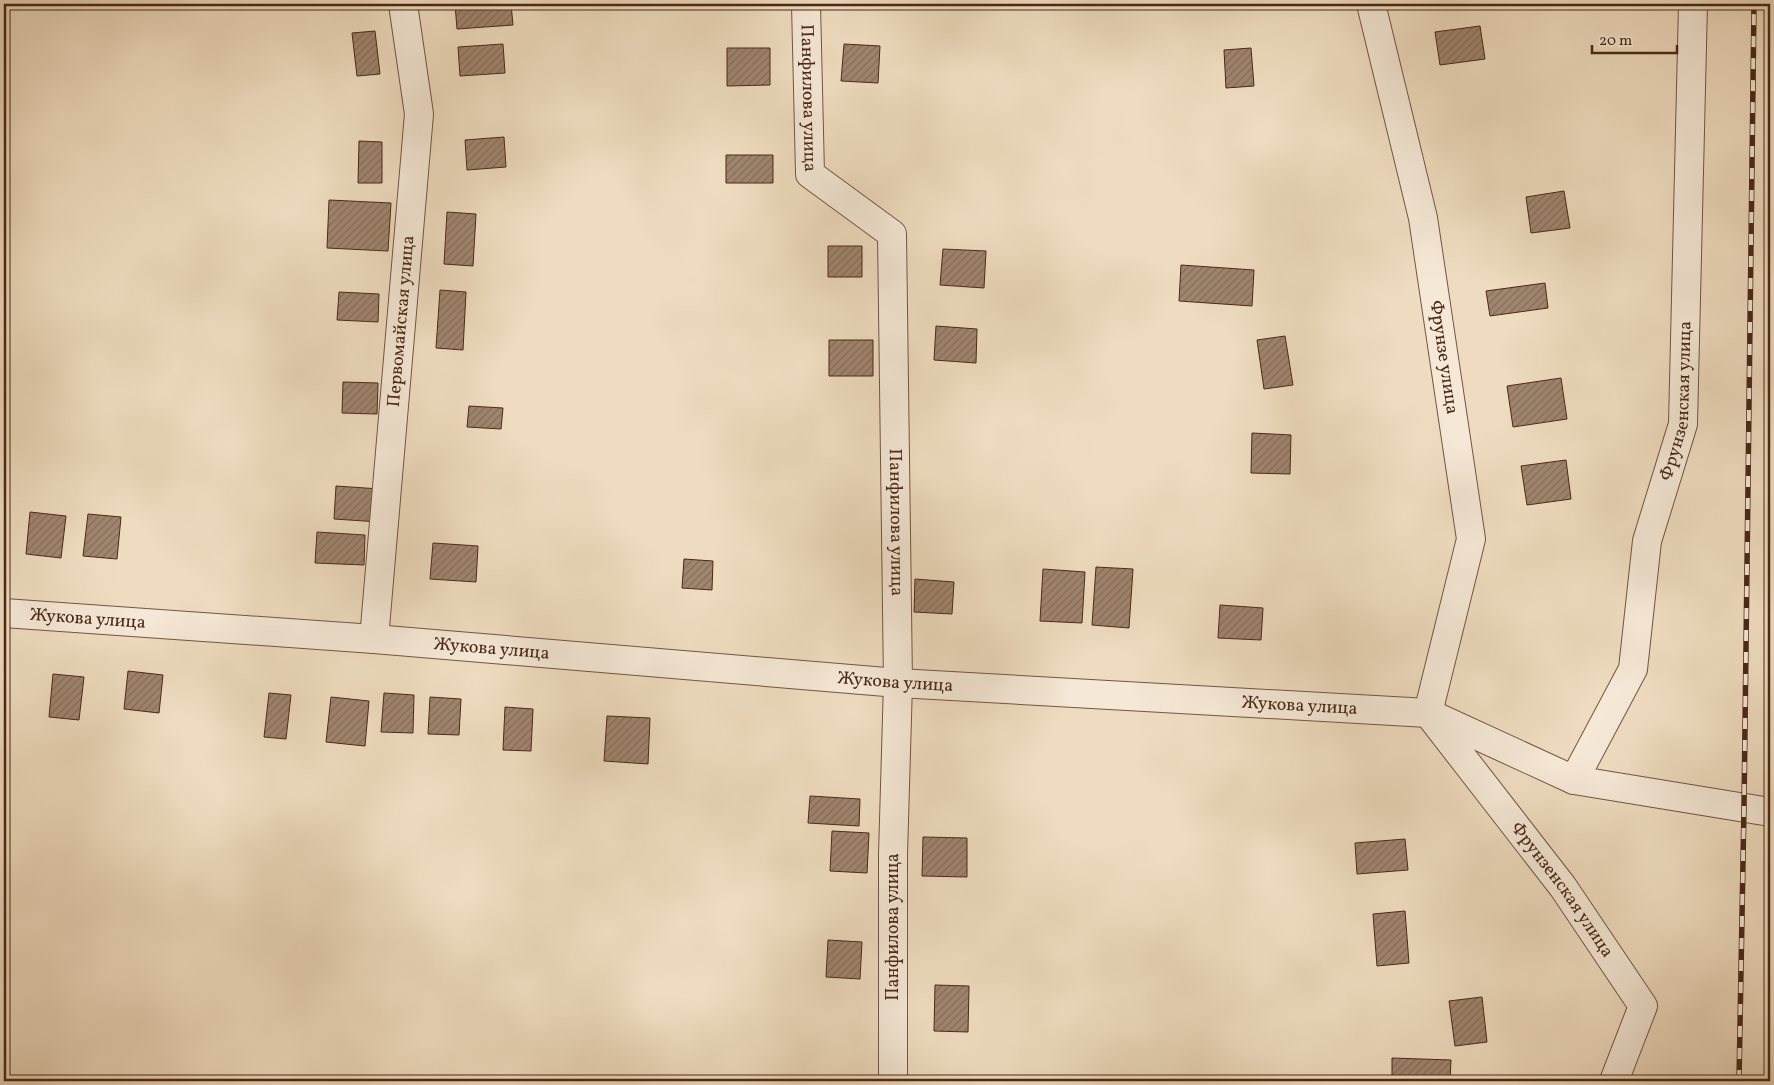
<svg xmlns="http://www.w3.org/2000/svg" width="1774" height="1085" font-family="Vollkorn,serif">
<defs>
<pattern id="building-hatch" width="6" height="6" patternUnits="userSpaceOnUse" patternTransform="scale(1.25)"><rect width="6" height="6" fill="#a0866f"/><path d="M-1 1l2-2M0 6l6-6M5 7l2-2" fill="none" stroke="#846e5a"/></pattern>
</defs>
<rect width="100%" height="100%" fill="#efdcc0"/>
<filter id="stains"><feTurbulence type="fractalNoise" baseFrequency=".004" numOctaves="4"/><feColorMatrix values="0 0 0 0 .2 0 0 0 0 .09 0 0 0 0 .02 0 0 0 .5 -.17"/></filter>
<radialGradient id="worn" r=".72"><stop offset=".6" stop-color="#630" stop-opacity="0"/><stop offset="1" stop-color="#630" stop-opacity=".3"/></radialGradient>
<path fill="url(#building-hatch)" stroke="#4a2817" d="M455 4H511L513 25 457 29Z
M1480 26 1485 59 1440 65 1435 32Z
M375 31 380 74 357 76 352 33Z
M503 44 505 73 460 76 458 47Z
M844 44 880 46 878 83 841 81Z
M727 48H770V85L727 86Z
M1251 48 1254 86 1226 88 1224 50Z
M504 137 506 167 467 170 465 140Z
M359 141 382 142V183H358Z
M726 155H773V183H726Z
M1564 191 1570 228 1531 233 1526 197Z
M329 200 391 203 388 251 327 248Z
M447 212 476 214 473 266 444 264Z
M828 246H862V277H828Z
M943 249 986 251 984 288 940 285Z
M1181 265 1254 270 1252 306 1179 301Z
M1545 283 1548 308 1490 316 1486 291Z
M440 290 466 292 463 350 436 348Z
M339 292 379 294 378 322 337 320Z
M936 326 977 329 976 363 934 360Z
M1285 336 1293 385 1264 389 1257 340Z
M829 340H873V376H829Z
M1561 378 1567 419 1513 427 1507 386Z
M343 382 378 383 377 414 342 413Z
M469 406 503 408 501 429 467 427Z
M1252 433 1291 435 1290 474 1251 473Z
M1566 460 1571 499 1527 505 1521 466Z
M336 486 380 489 379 522 334 519Z
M30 512 66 516 61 558 26 554Z
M88 514 121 517 117 559 83 556Z
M317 532 365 535 364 565 315 563Z
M433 543 478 546 476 582 430 579Z
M684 559 713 561 712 590 682 588Z
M1096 567 1133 569 1129 628 1092 625Z
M1043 569 1085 572 1082 623 1040 621Z
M915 579 954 582 952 614 914 612Z
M1220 605 1263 608 1261 640 1218 638Z
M128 671 163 675 159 713 124 709Z
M4 672 9 673 4 721Z
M53 674 84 677 79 720 49 717Z
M269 693 291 695 286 739 264 737Z
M384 693 414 695 413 733 381 732Z
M331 697 369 701 365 746 326 742Z
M430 697 461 699 459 735 428 734Z
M505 707 533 709 531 751 503 750Z
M607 716 650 718 648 764 604 761Z
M810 796 860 799 859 826 808 823Z
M832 831 869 833 867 873 830 871Z
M923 837 967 838V877L922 876Z
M1405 839 1408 870 1357 874 1355 843Z
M1405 911 1409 963 1377 966 1373 914Z
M828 940 862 942 860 979 826 977Z
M935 985 969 986 968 1032 934 1031Z
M1482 997 1487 1042 1455 1046 1449 1001Z
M1392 1058 1451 1060 1450 1081H1392Z"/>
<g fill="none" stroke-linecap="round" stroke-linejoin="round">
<defs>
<g id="minor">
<path id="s1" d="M806 4 810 174 892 234 898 683 893 855V1081"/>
<path id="s2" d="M1371 4 1423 218 1471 539 1428 713 1563 887 1643 1006 1614 1081"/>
<path id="s3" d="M4 613 374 639 898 683 1428 713 1574 780 1770 812"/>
<path id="s4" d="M374 639 419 114 403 4"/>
<path id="s5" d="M1574 780 1633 669 1647 541 1683 424 1693 4"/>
</g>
</defs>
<use href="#minor" stroke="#735541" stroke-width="30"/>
<use href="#minor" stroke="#f5e8d6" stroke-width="28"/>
<defs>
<path id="rail" d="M1739 1081 1744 807 1754 4"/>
</defs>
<use href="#rail" stroke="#4a2817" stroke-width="5.5"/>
<use href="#rail" stroke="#f5e8d6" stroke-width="4" stroke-dasharray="11" stroke-linecap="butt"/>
</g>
<g text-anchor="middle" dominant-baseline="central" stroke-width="4" stroke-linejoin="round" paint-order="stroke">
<g font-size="18" fill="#4a2817" stroke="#f5e8d6">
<text stroke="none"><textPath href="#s1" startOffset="94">Панфилова улица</textPath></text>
<text stroke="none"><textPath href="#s4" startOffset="319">Первомайская улица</textPath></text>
<text stroke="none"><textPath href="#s2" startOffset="361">Фрунзе улица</textPath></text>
<text stroke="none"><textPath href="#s5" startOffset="399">Фрунзенская улица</textPath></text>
<text stroke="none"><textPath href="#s1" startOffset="560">Панфилова улица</textPath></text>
<text stroke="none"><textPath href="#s3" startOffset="84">Жукова улица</textPath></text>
<text stroke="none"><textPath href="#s3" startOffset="489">Жукова улица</textPath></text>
<text stroke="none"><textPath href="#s3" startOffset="894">Жукова улица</textPath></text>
<text stroke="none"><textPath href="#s3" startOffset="1299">Жукова улица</textPath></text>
<text stroke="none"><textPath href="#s2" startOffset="946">Фрунзенская улица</textPath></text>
<text transform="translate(893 927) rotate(-90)">Панфилова улица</text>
</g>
</g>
<rect width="1774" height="1085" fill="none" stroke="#efdcc0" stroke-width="20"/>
<rect x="5" y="5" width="1764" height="1075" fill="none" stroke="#4a2817" stroke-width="2.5"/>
<rect x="10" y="10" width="1754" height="1065" fill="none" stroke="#4a2817"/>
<path d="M1592 45v8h85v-8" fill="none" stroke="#4a2817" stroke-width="2.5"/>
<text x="1599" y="45" font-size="15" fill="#4a2817" stroke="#f5e8d6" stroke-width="4" paint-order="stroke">20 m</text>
<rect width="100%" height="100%" filter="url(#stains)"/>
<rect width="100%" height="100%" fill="url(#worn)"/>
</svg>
